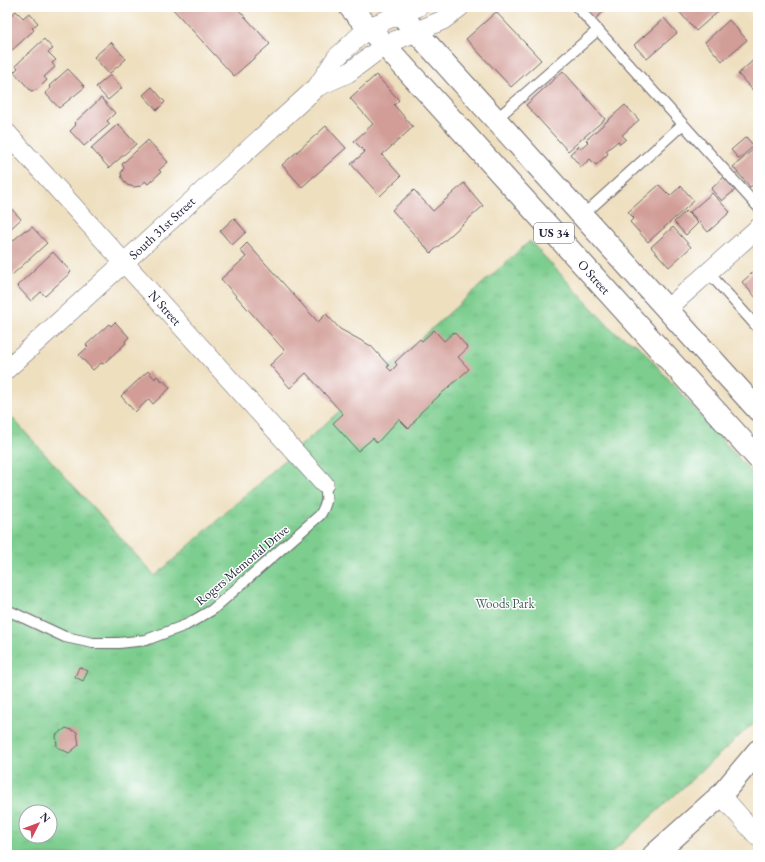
<svg xmlns="http://www.w3.org/2000/svg" width="765" height="862" font-family="'EB Garamond',serif">
<defs>
<pattern id="park-tufts" width="24" height="20" patternUnits="userSpaceOnUse"><rect width="24" height="20" fill="#7ccd8e"/><path d="M3 7l-1-3M5 7V3M7 7l1-3M15 17l-1-3M17 17v-4M19 17l1-3" fill="none" stroke="#6bb07b"/></pattern>
</defs>
<rect width="100%" height="100%" fill="#fff"/>
<filter id="ink" filterUnits="userSpaceOnUse"><feTurbulence type="fractalNoise" baseFrequency=".025" numOctaves="2"/><feDisplacementMap in="SourceGraphic" scale="8" xChannelSelector="R" yChannelSelector="G"/><feConvolveMatrix kernelMatrix="1 2 1 2 8 2 1 2 1" color-interpolation-filters="sRGB"/></filter>
<filter id="wash" filterUnits="userSpaceOnUse"><feTurbulence type="fractalNoise" baseFrequency=".012" numOctaves="4" result="noise"/><feDisplacementMap in="SourceGraphic" scale="16" xChannelSelector="R" yChannelSelector="G"/><feGaussianBlur stdDeviation="0.9" result="paint"/><feColorMatrix in="noise" values="0 0 0 0 0 0 0 0 0 0 0 0 0 0 0 0 0 1.4 0 .05"/><feComposite in="paint" operator="in"/></filter>
<g filter="url(#wash)">
<rect width="100%" height="100%" fill="#eedfbf"/>
<path fill="url(#park-tufts)" stroke="#4f7864" fill-rule="evenodd" d="M530 241 614 332 639 346 758 480V719L609 855H7V412L155 576ZM26 812H50V836H26Z"/>
<g id="blocks">
<path fill="#d29d97" d="M171 7H236L270 44 234 76Z
M584 7H603L606 10 595 19Z
M678 7H719L721 9 696 31 676 8Z
M16 11 23 18 29 13 38 23 32 28 34 30 7 55V19Z
M496 12 541 60 511 87 466 39Z
M664 18 677 33 647 59 634 45Z
M729 20 747 40 722 61 705 42Z
M44 39 53 49 48 52 56 60 52 63 55 67 44 77 47 80 37 90 31 91 14 72 18 68 16 65Z
M111 42 126 59 109 74 94 57Z
M758 56V96L738 74Z
M68 69 85 87 59 108 45 93 51 88 49 86Z
M563 71 605 119 568 151 526 105Z
M110 75 122 88 108 100 96 87Z
M376 75 399 100 394 105 413 127 382 155 401 176 380 196 351 164 365 152 354 141 373 124 350 98Z
M152 87 165 102 157 110 143 95Z
M101 98 115 113 107 121 110 124 84 146 70 131 76 125 74 123Z
M625 105 639 120 622 135 626 139 620 144 618 141 606 151 608 154 596 165 590 159 581 167 570 154 579 146 581 148 588 142 586 140Z
M118 124 136 144 109 168 91 148Z
M326 126 346 148 302 187 282 165Z
M746 137 754 146 739 159 731 150Z
M148 140 168 162 159 170 161 172 148 184 145 181 141 186 134 187 127 185 122 178 121 173 124 168 122 164Z
M757 146 758 181 750 187 733 167Z
M724 177 735 190 722 201 711 189Z
M464 183 483 206 431 253 392 210 414 190 433 211Z
M659 185 670 196 681 186 694 201 648 242 630 222 634 218 628 212Z
M712 193 730 212 708 232 690 212Z
M7 204 21 219 7 232Z
M686 211 698 223 686 235 674 222Z
M234 218 246 232 232 245 220 231Z
M32 227 47 243 12 275 10 274 7 276V246L25 230 27 231Z
M673 227 691 247 669 267 651 247Z
M247 243 318 322 326 314 340 329 371 346 389 366 387 367 391 371 397 365 395 362 420 339 422 341 434 330 444 341 454 332 468 348 458 357 469 369 421 412 409 429 399 419 377 443 373 438 358 451 333 423 343 414 306 373 290 388 270 365 285 351 221 279 246 257 240 250Z
M53 252 71 272 45 296 41 292 31 301 17 286Z
M758 268V300L742 282Z
M115 322 129 337 125 341 126 343 103 364 101 363 93 370 79 355 88 347 86 345 109 324 111 326Z
M148 371 155 379 157 376 162 381 163 380 170 388 153 404 149 399 135 412 121 396Z
M79 667 88 671 83 681 75 677Z
M66 728 77 732 79 745 69 753 57 747 56 735Z"/>
</g>
</g>
<g filter="url(#ink)">
<use href="#blocks" fill-opacity="0" stroke="#696469" stroke-width="1"/>
<g fill="none" stroke-linecap="round" stroke-linejoin="round">
<defs>
<path id="service" d="M577 7 758 207
M495 120 598 30
M582 216 683 124
M708 272 758 328
M7 610 65 637 93 643H119L146 640 186 625 212 610 320 515C327 504 328 497 324 484"/>
<path id="minor" d="M317 87 348 73 385 45 443 20 460 7
M7 133 324 484
M667 309 758 228
M7 369 317 87 336 58 369 27 418 7
M721 795 758 837"/>
<path id="secondary" d="M654 855 721 795 758 751"/>
<path id="primary" d="M350 7 758 458
M394 7 758 410"/>
</defs>
<use href="#service" stroke="#696469" stroke-width="12"/>
<use href="#minor" stroke="#696469" stroke-width="20"/>
<use href="#secondary" stroke="#696469" stroke-width="24"/>
<use href="#primary" stroke="#696469" stroke-width="24"/>
<use href="#service" stroke="#fff" stroke-width="10"/>
<use href="#minor" stroke="#fff" stroke-width="19"/>
<use href="#secondary" stroke="#fff" stroke-width="22"/>
<use href="#primary" stroke="#fff" stroke-width="22"/>
</g>
</g>
<g text-anchor="middle" dominant-baseline="central" stroke-width="3" stroke-linejoin="round" paint-order="stroke">
<rect fill="#fff" stroke="#646476" stroke-width="1" x="534" y="223" width="40" height="20" rx="3"/>
<g font-size="12" font-weight="bold" fill="#22223b">
<text x="554" y="233">US 34</text>
</g>
<g font-size="13" fill="#22223b" stroke="#fff">
<text transform="translate(162 228) rotate(-43)">South 31st Street</text>
<text transform="translate(594 277) rotate(48)">O Street</text>
<text transform="translate(165 308) rotate(48)">N Street</text>
<text transform="translate(242 565) rotate(-40)">Rogers Memorial Drive</text>
</g>
<g font-size="13" fill="#425e58" stroke="#fff">
<text x="505" y="603">Woods Park</text>
</g>
</g>
<rect width="765" height="862" fill="none" stroke="#fff" stroke-width="24"/>
<g transform="translate(38 824) rotate(48)"><circle r="19" fill="#ffffff" stroke="#a7a7b1"/>
<path d="M0-3L7 15L0 10L-7 15Z" fill="#d1495b"/>
<text y="-6" font-size="11" font-weight="bold" text-anchor="middle" fill="#22223b">N</text>
</g>
</svg>
